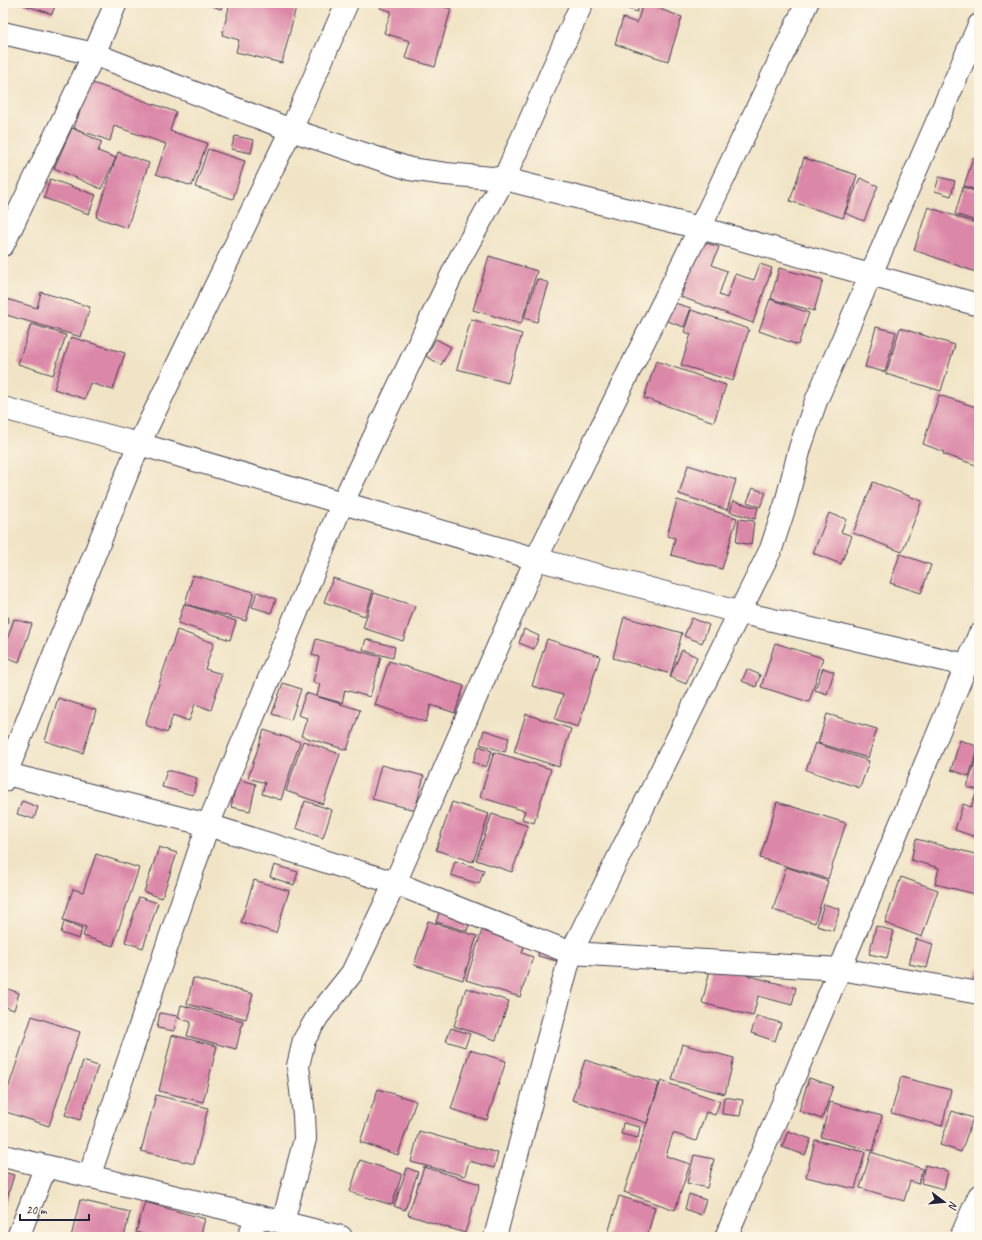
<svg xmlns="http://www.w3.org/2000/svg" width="982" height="1240" font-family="Caveat,sans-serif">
<rect width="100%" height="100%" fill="#fcf5e5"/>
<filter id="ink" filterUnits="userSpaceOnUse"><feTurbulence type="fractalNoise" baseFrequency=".025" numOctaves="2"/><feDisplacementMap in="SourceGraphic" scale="8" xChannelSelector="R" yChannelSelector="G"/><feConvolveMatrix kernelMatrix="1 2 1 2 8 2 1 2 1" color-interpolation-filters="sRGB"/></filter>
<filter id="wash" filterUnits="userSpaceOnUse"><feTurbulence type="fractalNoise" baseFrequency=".012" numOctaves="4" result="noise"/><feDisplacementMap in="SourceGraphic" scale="16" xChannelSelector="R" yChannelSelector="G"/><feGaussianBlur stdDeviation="0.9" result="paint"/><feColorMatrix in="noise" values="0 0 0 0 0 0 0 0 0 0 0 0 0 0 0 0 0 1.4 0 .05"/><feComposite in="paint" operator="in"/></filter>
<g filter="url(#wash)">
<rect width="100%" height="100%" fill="#f1e4c6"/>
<g id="blocks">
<path fill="#db87a8" d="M18 3H56L52 14Z
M204 3H223L221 9Z
M230 3H297L282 63 236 52 239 40 222 35Z
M382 3H431L451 9 435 67 405 58 410 41 384 33 391 11 380 8Z
M618 3H640L637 12 617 5Z
M643 3 682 17 668 61 615 44 623 18 637 23Z
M685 3H695L694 6Z
M90 82 176 112 170 131 207 143 192 186 156 174 166 144 114 126 110 141 74 128Z
M72 128 102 142 98 151 116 158 101 189 54 168Z
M235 136 254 140 251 153 231 149Z
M208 149 245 161 233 199 195 187Z
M118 152 149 163 127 228 96 217Z
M804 158 857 175 843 218 790 201Z
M973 158 979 160V191L964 186Z
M939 177 955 181 951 196 935 191Z
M860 178 878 186 864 221 845 213Z
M50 179 96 195 89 214 44 198Z
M963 187 979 192V222L955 214Z
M928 207 979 224V273L914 250Z
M700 241 719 247 712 265 727 271 719 295 727 298 735 274 754 280 760 264 772 268 753 323 681 297Z
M489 256 537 271 521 324 473 310Z
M779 268 823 280 814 311 771 299Z
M537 279 549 283 537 322 524 318Z
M41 292 90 307 81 337 3 314V298L37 308Z
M770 299 809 313 798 345 759 331Z
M671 302 691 308 684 327 665 320Z
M691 310 749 329 733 381 681 365 691 334 684 332Z
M471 319 522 334 508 383 457 369Z
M31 324 66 335 53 375 18 364Z
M876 327 896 332 885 372 865 367Z
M900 328 955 345 941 391 886 374Z
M71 337 125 353 113 390 90 383 85 399 54 389Z
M436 339 451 347 441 365 426 356Z
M656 361 726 385 714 422 644 398Z
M939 395 979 408V466L943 454 944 452 923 444Z
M688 465 736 480 727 510 679 494Z
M873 482 922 501 902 552 853 533Z
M753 488 766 493 760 507 747 502Z
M677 500 737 518 722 569 671 555 675 538 667 536Z
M733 501 758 508 755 519 730 512Z
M829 513 846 519 841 532 852 536 841 564 813 553Z
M739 519 754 521 751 545 736 542Z
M900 554 931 565 921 593 890 583Z
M193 575 254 592 246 621 185 604Z
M333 578 373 591 365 616 324 602Z
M257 592 276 599 271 613 252 607Z
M374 593 415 606 403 641 363 628Z
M184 604 236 621 230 640 178 623Z
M3 616 9 618 3 636Z
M624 617 682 633 671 674 613 658Z
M692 618 709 625 702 643 684 636Z
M14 619 32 624 19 662 3 656V652Z
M524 629 539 636 534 649 519 643Z
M177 630 214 643 205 669 222 674 211 710 195 704 189 721 173 715 167 733 145 725Z
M316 639 381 657 370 697 345 690 342 703 317 696 320 684 313 682 319 657 312 655Z
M366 639 395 647 393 658 363 650Z
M547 639 600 656 578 727 555 719 563 695 532 686Z
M775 643 823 658 809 702 761 687Z
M682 650 697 657 686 684 670 677Z
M389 661 464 686 455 713 431 705 426 722 375 705Z
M823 668 834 672 827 694 815 690Z
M747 669 760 675 756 687 742 681Z
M283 683 301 689 291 720 272 714Z
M306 693 360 710 347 750 301 736 307 718 298 715Z
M58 698 96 710 83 753 45 741Z
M526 714 571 729 559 767 514 752Z
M827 714 877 729 868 758 818 743Z
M264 730 300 742 281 800 262 794 265 783 248 778Z
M484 730 509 738 505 752 480 744Z
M960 740 979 747 969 776 951 770Z
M303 741 340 754 323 804 286 791Z
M815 743 869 761 860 788 806 770Z
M479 746 492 751 486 767 473 762Z
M979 750V790L967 787Z
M494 752 551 769 534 823 522 819 525 811 480 797Z
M381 765 424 776 415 810 372 799Z
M167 770 197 778 193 795 162 787Z
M237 779 256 784 250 811 231 807Z
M976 793 979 795V838L955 830 963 804 971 807Z
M22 801 38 807 34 819 17 814Z
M305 801 332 810 323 838 296 828Z
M452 802 489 814 473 862 436 850Z
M777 802 846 823 828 879 760 858Z
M492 814 528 826 512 872 476 860Z
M916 839 979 855V895L935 884 939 868 911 860Z
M159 847 177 853 162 898 144 892Z
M96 854 139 868 113 946 83 936 86 927 63 920 73 889 83 892Z
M455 861 484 870 479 884 451 875Z
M274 865 298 872 294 885 270 877Z
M786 867 828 881 815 923 773 910Z
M901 877 938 890 922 937 885 923Z
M254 880 289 891 276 933 241 922Z
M139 897 158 903 143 948 125 942Z
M824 904 840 909 833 931 817 926Z
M440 910 471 918 467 931 436 922Z
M428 921 477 936 463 980 414 965Z
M64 922 82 928 79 939 61 933Z
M484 924 527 938 522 953 533 957 520 997 466 980Z
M876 926 894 931 887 958 869 954Z
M916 939 933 944 927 968 909 964Z
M541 944 560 949 557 961 538 956Z
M711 966 796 988 792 1005 758 996 753 1016 702 1003Z
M978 968H979V981L974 979Z
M193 978 253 994 246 1019 187 1004Z
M3 987 19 993 14 1010 3 1006Z
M466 988 509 1001 496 1040 454 1026Z
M181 1005 243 1021 236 1049 187 1036 191 1022 178 1018Z
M160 1013 177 1016 174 1031 157 1028Z
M32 1016 80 1032 49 1126 3 1111V1104Z
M757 1016 781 1023 775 1041 751 1033Z
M451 1028 470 1034 465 1047 446 1041Z
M172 1035 217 1046 203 1102 159 1091Z
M682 1044 734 1058 725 1094 672 1080Z
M470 1050 506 1061 487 1120 451 1109Z
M585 1060 659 1083 647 1123 572 1100Z
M83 1061 98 1066 80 1120 65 1115Z
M901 1077 951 1090 942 1126 891 1113Z
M809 1078 833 1086 822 1119 799 1111Z
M661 1081 720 1101 715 1115 706 1112 696 1141 673 1133 666 1156 690 1164 675 1210 624 1192Z
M378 1089 416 1101 398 1155 360 1142Z
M156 1095 208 1108 194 1164 141 1151Z
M724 1097 743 1100 740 1116 722 1114Z
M830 1102 882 1116 873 1151 821 1137Z
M952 1111 973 1118 961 1152 940 1145Z
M623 1123 640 1127 638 1138 621 1134Z
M419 1131 498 1153 494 1168 469 1161 465 1176 411 1162Z
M788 1131 811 1139 805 1155 782 1147Z
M815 1140 865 1152 855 1189 806 1177Z
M871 1152 923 1169 918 1184 910 1181 904 1201 860 1188Z
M694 1155 714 1159 707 1188 687 1183Z
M360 1160 402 1174 392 1205 350 1192Z
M925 1165 948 1171 944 1189 921 1183Z
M424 1167 480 1184 465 1233 408 1215Z
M407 1168 418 1172 405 1210 394 1206Z
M3 1172 14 1175 3 1212Z
M689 1194 706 1200 701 1215 685 1209Z
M619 1196 655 1207 647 1237H607Z
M80 1200 130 1212 124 1237H71Z
M145 1202 205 1219 200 1237H154L136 1232Z
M132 1234 141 1237H131Z"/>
</g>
</g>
<g filter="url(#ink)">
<use href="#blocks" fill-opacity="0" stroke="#413f50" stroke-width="1"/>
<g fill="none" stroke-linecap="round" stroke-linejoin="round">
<defs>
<path id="street" d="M3 33 94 54 291 130 410 169 446 174 504 179 700 228 979 305
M3 245 94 54 116 3
M3 408 139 444 536 559 738 612 966 665
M3 773 208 825 395 883 571 953 840 969 979 993
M3 781 139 444 291 130 347 3
M3 1156 257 1216 341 1237
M89 1177 208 825 342 504 459 260 504 179 582 3
M283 1222 305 1139 304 1115 298 1066 304 1040 318 1016 352 973 395 883 536 559 700 228 807 3
M18 1237 46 1166
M249 1237 257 1216
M495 1237 571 953 771 549 786 503 800 448 816 401 979 25
M726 1237 840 969 979 635
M961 1237 979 1196"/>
</defs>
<use href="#street" stroke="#413f50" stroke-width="24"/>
<use href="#street" stroke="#fff" stroke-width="22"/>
</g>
</g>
<rect width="982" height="1240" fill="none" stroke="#fcf5e5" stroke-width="16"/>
<g transform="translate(944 1202) rotate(106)" stroke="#fcf5e5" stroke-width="3" paint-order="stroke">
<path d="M0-3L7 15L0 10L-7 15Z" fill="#22223b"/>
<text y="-6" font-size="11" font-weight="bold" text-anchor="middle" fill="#22223b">N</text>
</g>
<path d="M20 1214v6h69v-6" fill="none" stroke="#22223b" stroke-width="2"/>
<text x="26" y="1214" font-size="12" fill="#22223b" stroke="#fcf5e5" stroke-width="3" paint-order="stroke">20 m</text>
</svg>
